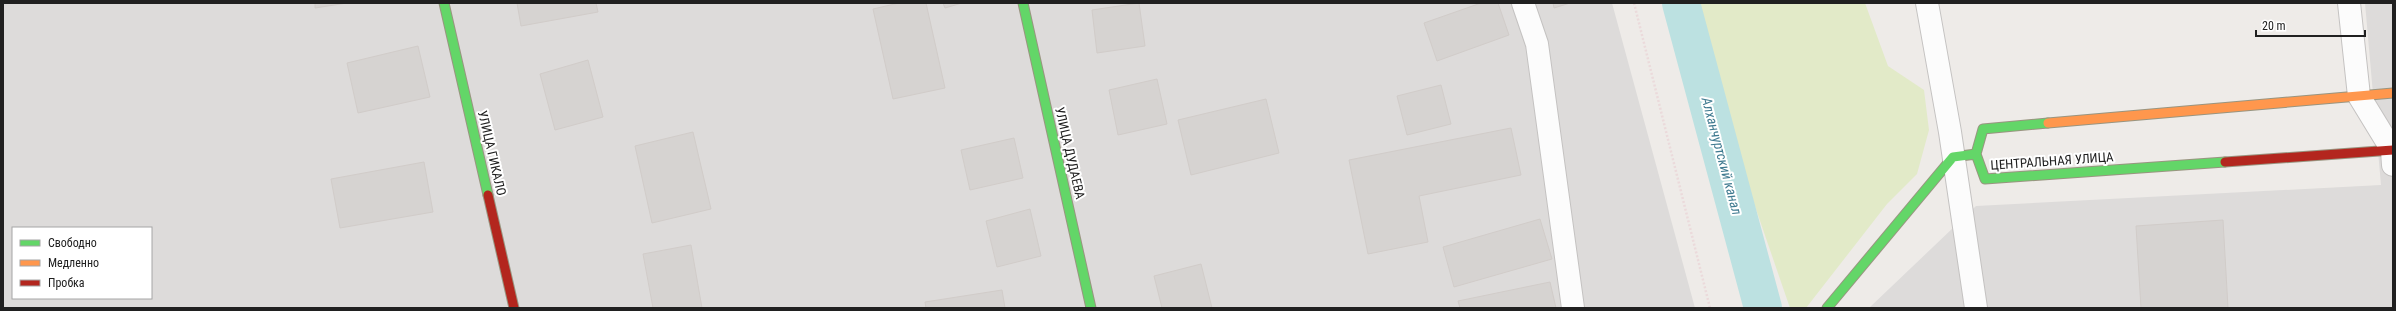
<svg xmlns="http://www.w3.org/2000/svg" width="2396" height="311" font-family="'Roboto Condensed',sans-serif">
<rect width="100%" height="100%" fill="#eeebe8"/>
<path fill="#dddbda" fill-rule="evenodd" d="M3 3H1612L1695 308H3ZM13 228H151V298H13Z
M2365 3H2393V308H1869L1976 206 2381 185Z"/>
<path fill="#e2eac8" d="M1685 3H1865L1888 66 1924 90 1929 130 1917 174 1887 204 1806 308H1790Z"/>
<g fill="none" stroke-linecap="round" stroke-linejoin="round">
<path stroke="#bce1e1" stroke-width="38" d="M1681 3 1763 308"/>
</g>
<path fill="#d6d3d1" stroke="#d1ccc9" d="M315 3H347L315 8Z
M517 3H596L598 12 521 26Z
M899 3H926L945 88 893 99 873 9Z
M943 3H962L945 8Z
M1139 3 1145 46 1097 53 1092 10Z
M1481 3H1498L1509 35 1437 61 1424 23Z
M1553 3H1570L1554 8Z
M418 46 430 97 358 113 347 63Z
M588 60 603 117 555 130 540 74Z
M1157 79 1167 124 1118 135 1109 90Z
M1441 85 1451 124 1407 135 1397 96Z
M1266 99 1279 153 1191 175 1178 120Z
M1511 128 1521 175 1419 196 1428 242 1368 254 1349 160Z
M693 132 711 209 652 223 635 146Z
M1014 138 1023 178 970 190 961 150Z
M424 162 433 212 340 228 331 179Z
M1030 209 1041 256 997 267 986 221Z
M1540 219 1552 259 1454 287 1443 247Z
M2223 220 2228 308H2141L2136 226Z
M691 245 702 308H653L643 254Z
M1201 264 1212 308H1162L1154 276Z
M1550 282 1556 308H1460L1458 301Z
M1002 290 1005 308H926L925 302Z"/>
<g fill="none" stroke-linecap="round" stroke-linejoin="round">
<defs>
<path id="street" d="M1523 3 1537 44 1573 308
M1927 3 1950 132 1976 308
M2349 3 2359 96 2392 150 2393 165"/>
<path id="fast" d="M444 3 488 195
M1023 3 1091 308
M2048 123 1983 129 1976 154 1985 179 2225 162
M1827 308 1953 157 1976 154"/>
<path id="slow" d="M2048 123 2393 93"/>
<path id="jam" d="M2225 162 2393 150
M488 195 514 308"/>
</defs>
<use href="#street" stroke="#c4c2c1" stroke-width="24"/>
<use href="#fast" stroke="#999580" stroke-width="11"/>
<use href="#slow" stroke="#999580" stroke-width="11"/>
<use href="#jam" stroke="#999580" stroke-width="11"/>
<path stroke="#ebdadb" stroke-width="2.5" stroke-dasharray="2 2" stroke-linecap="butt" d="M1634 3 1710 308"/>
<use href="#street" stroke="#fcfcfc" stroke-width="22"/>
<use href="#fast" stroke="#63d668" stroke-width="9"/>
<use href="#slow" stroke="#ff974d" stroke-width="9"/>
<use href="#jam" stroke="#b3261e" stroke-width="9"/>
</g>
<g text-anchor="middle" dominant-baseline="central" stroke-width="4" stroke-linejoin="round" paint-order="stroke">
<g font-size="13" fill="#202020" stroke="#fff">
<text transform="translate(492 153) rotate(77)">УЛИЦА ГИКАЛО</text>
<text transform="translate(1070 153) rotate(77)">УЛИЦА ДУДАЕВА</text>
<text transform="translate(2052 161) rotate(-4)">ЦЕНТРАЛЬНАЯ УЛИЦА</text>
</g>
<g font-size="14" font-style="italic" fill="#3f7a90" stroke="#fff">
<text transform="translate(1722 156) rotate(75)">Алханчуртский канал</text>
</g>
</g>
<rect width="2396" height="311" fill="none" stroke="#202020" stroke-width="8"/>
<rect x="12" y="227" width="140" height="72" fill="#ffffff" stroke="#a6a6a6"/>
<rect x="20" y="240" width="20" height="6" fill="#63d668" stroke="#a6a6a6"/>
<text x="48" y="247" font-size="12" fill="#202020">Свободно</text>
<rect x="20" y="260" width="20" height="6" fill="#ff974d" stroke="#a6a6a6"/>
<text x="48" y="267" font-size="12" fill="#202020">Медленно</text>
<rect x="20" y="280" width="20" height="6" fill="#b3261e" stroke="#a6a6a6"/>
<text x="48" y="287" font-size="12" fill="#202020">Пробка</text>
<path d="M2256 30v6h109v-6" fill="none" stroke="#202020" stroke-width="2"/>
<text x="2262" y="30" font-size="12" fill="#202020" stroke="#ffffff" stroke-width="3" paint-order="stroke">20 m</text>
</svg>
